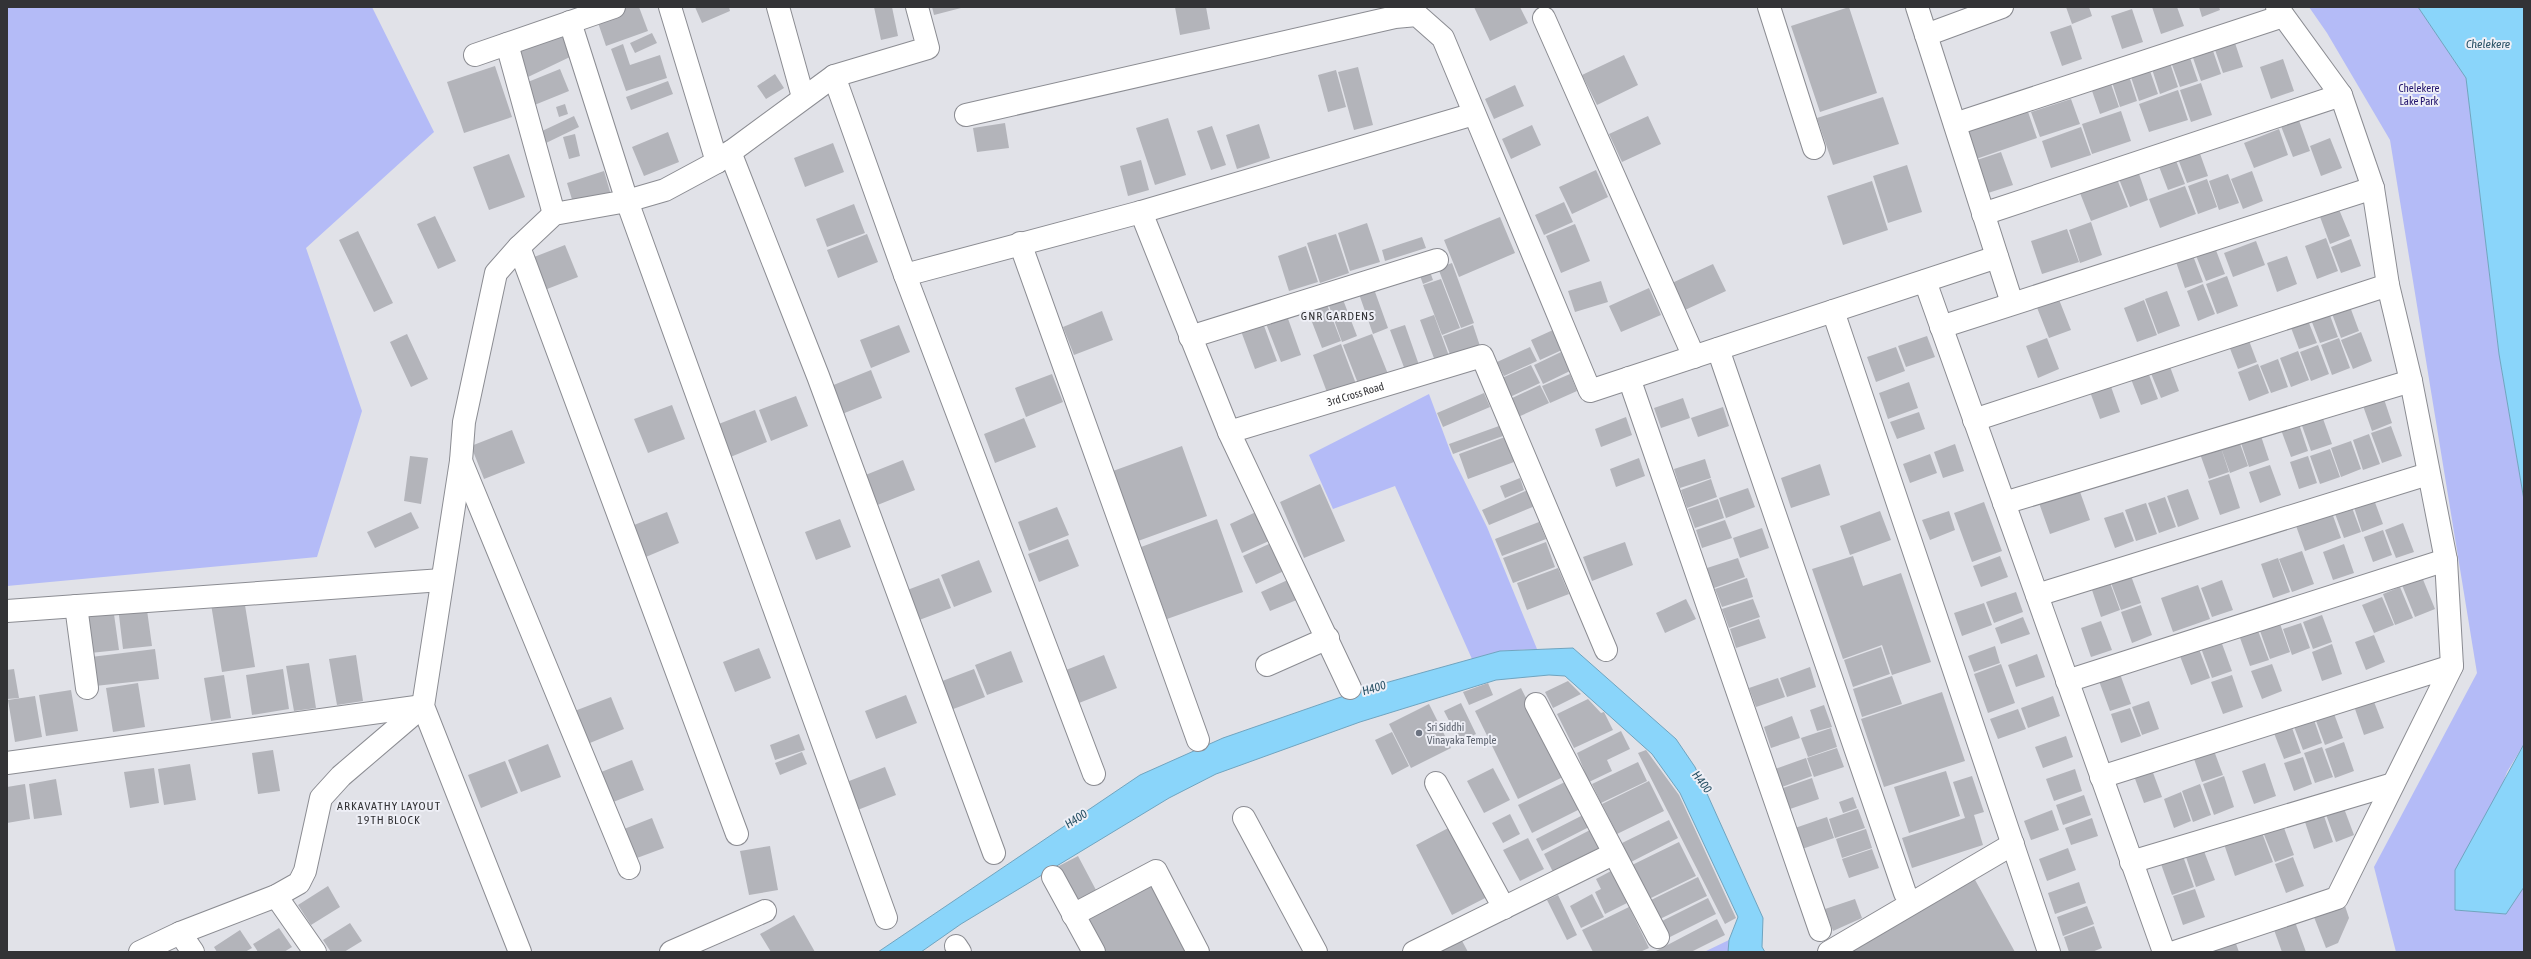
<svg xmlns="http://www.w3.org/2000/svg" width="2531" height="959" font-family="'Asap Condensed',sans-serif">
<rect width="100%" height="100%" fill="#e1e2e8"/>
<path fill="#b4bbf7" d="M7 7H372L434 132 306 248 362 411 317 557 7 586Z
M2309 7H2418L2466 78 2499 354 2524 500V744L2507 772 2455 910 2506 914 2524 887V952H2396L2374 867 2477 673 2390 140 2327 33Z
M1429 394 1452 456 1487 527 1537 649 1500 651 1472 659 1395 486 1333 509 1309 455Z
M1729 940 1728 952H1704Z"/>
<path fill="#8ad5fa" stroke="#70a4bf" d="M2418 7H2524V500L2499 354 2466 78Z
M1573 648 1676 739 1695 767 1763 918 1762 947 1765 952H1728L1729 940 1738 917 1680 793 1652 754 1565 676 1549 675 1496 680 1360 722 1216 774 1169 798 961 924 921 952H878L1140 775 1223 738 1367 688 1500 651Z
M2524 744V887L2506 914 2455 910V870Z"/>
<path fill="#b3b4ba" d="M623 7H639L648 31 606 46 596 17Z
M695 7H729L730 11 702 23Z
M874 7H892L898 36 881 40Z
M932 7H961V8L934 15Z
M1175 7H1206L1210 29 1180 35Z
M1474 7H1520L1528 23 1490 41Z
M1849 7 1877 93 1820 112 1791 26Z
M2066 7H2089L2092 16 2072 24Z
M2152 7H2177L2184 26 2161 34Z
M2199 7H2219L2220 10 2202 17Z
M2132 9 2143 42 2122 49 2111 16Z
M2071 25 2082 59 2062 66 2050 32Z
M560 32 572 56 528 77 516 53Z
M652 33 657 43 635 53 630 43Z
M2233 37 2243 67 2223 73 2213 44Z
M623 44 630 65 660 55 667 78 626 91 611 49Z
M2211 45 2221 74 2201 81 2191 52Z
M2188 52 2198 81 2180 87 2170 59Z
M1624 55 1638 85 1597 105 1582 75Z
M2283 59 2294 91 2271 99 2260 67Z
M2169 60 2178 87 2160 94 2151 66Z
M495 66 512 117 464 133 447 82Z
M1358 67 1373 125 1354 130 1338 72Z
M2149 68 2158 94 2139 101 2130 74Z
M560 69 569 91 532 106 523 84Z
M1336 70 1346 107 1328 112 1318 75Z
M775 74 784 88 766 99 757 86Z
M2129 76 2137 101 2120 107 2112 82Z
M668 81 673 94 631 110 626 97Z
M2110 81 2119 107 2100 114 2091 88Z
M2201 83 2212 115 2191 122 2180 90Z
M1515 85 1524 106 1494 119 1485 99Z
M2178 90 2188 120 2149 132 2139 104Z
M1883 97 1899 144 1833 165 1817 118Z
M2071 99 2080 124 2040 137 2031 112Z
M565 104 568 114 559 117 556 107Z
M2026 106 2037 138 1976 159 1965 126Z
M2121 111 2131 141 2092 154 2082 124Z
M2297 115 2310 151 2293 157 2279 121Z
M574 116 579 127 546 143 540 132Z
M1648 116 1661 144 1622 162 1609 134Z
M1168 118 1186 175 1155 185 1136 128Z
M1005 123 1009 148 977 152 973 128Z
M1259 124 1270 158 1237 169 1226 135Z
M1532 125 1541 145 1511 159 1502 139Z
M1212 126 1226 165 1211 170 1197 131Z
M2081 127 2091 155 2051 168 2042 141Z
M2279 129 2288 155 2254 168 2244 143Z
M668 132 679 162 644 176 632 147Z
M575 134 580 156 569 159 563 137Z
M2330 138 2342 168 2321 176 2310 146Z
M833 143 844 172 805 187 794 158Z
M2198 148 2208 176 2187 183 2177 156Z
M2001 152 2013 185 1988 193 1977 160Z
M509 154 525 197 489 210 473 167Z
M2175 158 2185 184 2168 190 2158 164Z
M1141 160 1149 190 1128 196 1120 166Z
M1907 165 1922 212 1888 223 1873 176Z
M1596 170 1608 197 1572 214 1559 187Z
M604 171 611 195 574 206 567 183Z
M2138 171 2148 200 2130 207 2119 179Z
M2252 171 2263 201 2243 209 2231 179Z
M2228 174 2239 203 2219 210 2209 181Z
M2117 179 2128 207 2091 221 2080 193Z
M2207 179 2217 207 2198 214 2188 186Z
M1872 181 1888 230 1843 245 1827 196Z
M2185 186 2196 214 2160 228 2149 199Z
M1564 202 1573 222 1544 235 1535 215Z
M854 204 865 233 827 247 816 219Z
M2338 207 2350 236 2330 244 2319 214Z
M435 216 456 261 438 269 417 224Z
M1500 217 1515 253 1459 277 1444 240Z
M2091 222 2102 255 2080 263 2069 230Z
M1367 223 1380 262 1350 271 1338 233Z
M1575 224 1590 261 1561 273 1546 236Z
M2067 229 2079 262 2042 274 2031 241Z
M358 231 393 303 374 312 339 240Z
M867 234 878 262 838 278 827 250Z
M1336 234 1349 273 1320 283 1307 243Z
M1422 237 1426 248 1385 261 1382 250Z
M2326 238 2338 271 2317 279 2305 246Z
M2351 239 2361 266 2341 273 2331 247Z
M2256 241 2265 265 2233 277 2224 253Z
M565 245 578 277 542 291 529 259Z
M2214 245 2225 274 2206 281 2195 253Z
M1306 246 1318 282 1289 291 1278 256Z
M2192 253 2203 282 2185 288 2175 259Z
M2287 256 2297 284 2277 292 2267 263Z
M1452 263 1474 323 1461 328 1438 268Z
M1713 264 1726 291 1685 310 1672 283Z
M1429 269 1433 280 1423 284 1419 273Z
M2227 276 2238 306 2217 314 2206 284Z
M1441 279 1460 328 1442 335 1423 285Z
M1601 281 1608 302 1575 312 1568 291Z
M2203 284 2215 314 2198 321 2187 291Z
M1649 288 1661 315 1621 332 1609 306Z
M1374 289 1388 328 1373 334 1359 294Z
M2167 291 2180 326 2158 334 2145 299Z
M1342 297 1357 336 1342 342 1328 303Z
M2058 297 2071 330 2049 338 2036 305Z
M2144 300 2157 335 2137 342 2124 308Z
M1326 302 1341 341 1322 348 1307 309Z
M2349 304 2359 331 2341 338 2331 311Z
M2328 310 2338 337 2320 343 2310 317Z
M1102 311 1113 340 1074 355 1063 327Z
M1286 313 1301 355 1281 362 1265 321Z
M1434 315 1449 356 1435 361 1420 320Z
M2307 318 2317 343 2299 349 2290 325Z
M1263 323 1277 361 1255 369 1241 331Z
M899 325 910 352 871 368 860 340Z
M1405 325 1419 365 1405 370 1390 330Z
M1473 325 1480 346 1451 357 1443 336Z
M1553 330 1562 350 1540 360 1531 340Z
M2361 332 2372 361 2353 369 2341 340Z
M407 334 428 379 411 387 390 342Z
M1372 334 1388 374 1359 386 1343 345Z
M1927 336 1935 357 1906 367 1898 346Z
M2047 338 2059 369 2038 378 2026 346Z
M2248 338 2257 362 2238 369 2229 346Z
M2339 338 2350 368 2332 375 2321 345Z
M1341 344 1356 384 1328 395 1313 355Z
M2318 345 2329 374 2311 381 2300 352Z
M1530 347 1537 361 1504 376 1497 362Z
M1896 347 1905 371 1876 382 1867 357Z
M2298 351 2309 380 2291 387 2280 358Z
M1561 352 1570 371 1543 384 1534 365Z
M2278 359 2288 387 2271 393 2260 366Z
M2169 364 2179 391 2161 398 2150 371Z
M2258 364 2269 393 2249 401 2238 372Z
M1531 365 1540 383 1510 397 1502 378Z
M871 370 882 398 842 414 831 386Z
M2148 372 2158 399 2141 405 2131 379Z
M1052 374 1063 402 1026 417 1015 388Z
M1570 374 1577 391 1550 403 1542 386Z
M2109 381 2120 412 2100 419 2089 389Z
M1909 382 1918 408 1888 419 1879 393Z
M1540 385 1549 403 1518 417 1510 399Z
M1484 393 1490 407 1443 427 1437 413Z
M796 396 808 426 771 441 759 410Z
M2383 396 2392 423 2372 431 2362 403Z
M1683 398 1690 418 1661 428 1654 408Z
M672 405 685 439 648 453 634 419Z
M1723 407 1729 426 1698 437 1691 418Z
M755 410 767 442 728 458 716 425Z
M1919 412 1925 429 1897 439 1890 422Z
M2321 413 2332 444 2311 451 2300 420Z
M1626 417 1632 435 1601 447 1595 429Z
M1024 418 1036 447 995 463 984 434Z
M2298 421 2308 451 2291 457 2280 427Z
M1499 426 1503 436 1453 454 1449 444Z
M2391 426 2402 456 2382 463 2371 433Z
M512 430 525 463 484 479 471 446Z
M2260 433 2269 460 2249 467 2240 440Z
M2369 434 2380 464 2363 470 2353 440Z
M1505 437 1514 462 1468 479 1459 454Z
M2238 438 2248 466 2230 473 2220 445Z
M2351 441 2361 469 2341 477 2331 448Z
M2219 442 2229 472 2209 479 2199 451Z
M1955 444 1964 471 1943 478 1934 452Z
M1182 446 1207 516 1138 541 1113 471Z
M2330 449 2340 477 2320 484 2310 456Z
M1930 454 1937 473 1910 483 1903 464Z
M410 456 428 458 421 504 404 501Z
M2308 456 2317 483 2299 489 2290 462Z
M1639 458 1645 476 1616 487 1610 469Z
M1705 459 1711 478 1680 488 1674 469Z
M903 460 915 490 875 506 863 476Z
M1820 464 1830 495 1791 508 1781 478Z
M2270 465 2281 495 2260 503 2249 472Z
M2229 474 2240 508 2220 515 2208 481Z
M1520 478 1524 490 1505 498 1500 486Z
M1711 479 1717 497 1687 508 1681 490Z
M1320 484 1345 541 1304 558 1280 502Z
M1748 488 1755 507 1726 518 1719 498Z
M2079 489 2090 520 2050 534 2039 503Z
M2188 489 2199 519 2178 527 2167 496Z
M1528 490 1535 506 1489 525 1482 510Z
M2165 497 2176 527 2159 533 2148 503Z
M2373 497 2383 524 2362 532 2353 504Z
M1718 499 1724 518 1695 528 1688 509Z
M1984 502 2002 551 1972 562 1954 513Z
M2146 503 2157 534 2136 541 2125 510Z
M2351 505 2361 532 2344 538 2334 511Z
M1057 507 1069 535 1029 551 1018 522Z
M2331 510 2341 538 2305 551 2295 523Z
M1880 511 1891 540 1850 555 1840 526Z
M1949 511 1955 530 1930 540 1922 520Z
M411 512 419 528 375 548 367 532Z
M667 512 679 543 641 559 629 527Z
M1256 512 1269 541 1242 553 1230 524Z
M2123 512 2134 541 2115 548 2104 518Z
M840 519 851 547 816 560 805 532Z
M1217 519 1243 592 1167 619 1141 547Z
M1725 520 1732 538 1702 548 1696 530Z
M1539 522 1546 539 1502 556 1495 539Z
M2403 523 2414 552 2396 558 2385 530Z
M1762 528 1769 548 1740 558 1733 538Z
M2383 530 2392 555 2373 562 2364 537Z
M1068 539 1079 566 1039 582 1028 554Z
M1546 542 1555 567 1513 583 1503 558Z
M1625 542 1633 565 1592 581 1583 557Z
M1271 543 1284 571 1256 584 1243 556Z
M2344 544 2354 573 2333 580 2323 552Z
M2302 551 2314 584 2292 592 2279 559Z
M1853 556 1863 586 1901 573 1931 662 1892 675 1882 645 1843 659 1812 569Z
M2000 556 2008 577 1981 587 1973 566Z
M1738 558 1745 577 1714 588 1707 568Z
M2278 558 2290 592 2273 598 2261 564Z
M979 560 992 592 954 607 941 575Z
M1558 568 1569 594 1527 610 1517 583Z
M2130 573 2141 603 2121 610 2110 580Z
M2422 577 2435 609 2415 617 2402 585Z
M939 578 951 608 914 622 902 592Z
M1747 578 1753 597 1722 607 1715 589Z
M1290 579 1299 599 1270 611 1261 592Z
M2109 580 2120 610 2101 617 2091 587Z
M2222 580 2233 610 2212 617 2201 588Z
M2198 585 2210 619 2173 632 2161 598Z
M2400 587 2413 618 2395 625 2383 594Z
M2016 592 2023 612 1994 623 1986 602Z
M2382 597 2394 625 2374 633 2362 605Z
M244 599 255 667 222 672 211 604Z
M1686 599 1696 619 1665 633 1656 613Z
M1753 599 1760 617 1729 628 1722 609Z
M146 603 152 646 123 649 118 607Z
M1984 603 1992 625 1962 636 1954 613Z
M2141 605 2152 635 2132 643 2121 612Z
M113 607 119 650 90 653 85 610Z
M2322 615 2332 642 2313 649 2303 622Z
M2023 617 2030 634 2001 644 1995 628Z
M1759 619 1766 638 1736 648 1730 629Z
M2101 621 2112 650 2091 657 2081 628Z
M2279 621 2290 652 2270 659 2259 628Z
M2301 623 2310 648 2292 655 2283 629Z
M2257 628 2269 660 2250 666 2239 635Z
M2374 635 2385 662 2366 670 2355 642Z
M2221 641 2232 671 2212 678 2201 648Z
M2332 644 2342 674 2322 681 2312 652Z
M1995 646 2000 663 1974 672 1968 656Z
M1881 647 1890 674 1853 687 1844 660Z
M759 648 771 678 735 692 723 662Z
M155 649 159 679 95 686 91 657Z
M2199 649 2210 678 2191 685 2180 656Z
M1011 651 1023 682 987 695 975 665Z
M2037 654 2045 677 2016 687 2008 665Z
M356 655 363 701 337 705 329 659Z
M1104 655 1117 688 1079 703 1066 670Z
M309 663 316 708 294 711 286 666Z
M2001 664 2015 703 1988 713 1974 674Z
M2272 664 2282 691 2262 699 2251 671Z
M1810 667 1816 687 1787 697 1780 678Z
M14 669 19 698 7 699V670Z
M283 669 289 709 252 715 246 675Z
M974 669 985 697 948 711 937 683Z
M2120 674 2131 704 2110 711 2099 681Z
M224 675 231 718 211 721 204 678Z
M2232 675 2243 707 2223 714 2211 682Z
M1892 676 1902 704 1862 717 1853 689Z
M1778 678 1785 697 1756 707 1749 688Z
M1568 681 1581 694 1553 708 1545 692Z
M138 683 145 727 113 732 106 688Z
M1488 683 1493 695 1469 705 1463 692Z
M1521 688 1565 776 1518 799 1475 711Z
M71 690 78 731 46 736 39 695Z
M1942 692 1965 761 1884 787 1861 719Z
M906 695 917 723 876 739 865 711Z
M35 696 42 737 15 742 8 700Z
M2053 696 2060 716 2028 728 2021 708Z
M611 697 624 729 585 745 572 712Z
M1588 699 1601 713 1604 712 1613 730 1574 748 1557 714Z
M2373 699 2384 728 2364 735 2354 706Z
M2149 701 2159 729 2142 735 2132 707Z
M1461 703 1476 734 1460 742 1444 711Z
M1429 704 1451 748 1411 768 1389 724Z
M1824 705 1832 727 1817 731 1810 710Z
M2130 708 2141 736 2121 743 2111 714Z
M2018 709 2026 729 1998 739 1990 719Z
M2333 711 2343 738 2325 745 2315 718Z
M1792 716 1800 738 1771 748 1764 727Z
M2313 717 2322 743 2303 750 2293 724Z
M2290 722 2301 753 2284 759 2272 728Z
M1831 728 1837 747 1808 757 1801 738Z
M1621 731 1630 749 1607 760 1612 771 1589 782 1577 753Z
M1392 732 1409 766 1392 775 1375 740Z
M799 734 805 750 775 760 770 745Z
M2066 736 2073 757 2043 768 2035 747Z
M2344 742 2354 771 2335 778 2325 749Z
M548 744 561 777 521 792 508 760Z
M2322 747 2333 777 2315 783 2304 753Z
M1837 748 1844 767 1814 777 1807 758Z
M2213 748 2223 775 2202 782 2193 756Z
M273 750 280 791 258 794 252 753Z
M1646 750 1679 795 1736 918 1725 924 1638 753Z
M802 752 807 764 780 775 775 763Z
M2303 757 2312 784 2294 791 2284 763Z
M1806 758 1812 776 1782 787 1775 769Z
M632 760 644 790 608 804 596 774Z
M505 761 518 793 481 808 468 775Z
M1638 762 1647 781 1601 803 1592 784Z
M2265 763 2276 796 2254 804 2242 771Z
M190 764 196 800 164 805 158 769Z
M885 767 896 795 855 811 844 783Z
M154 768 159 803 130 808 124 772Z
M1493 768 1510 800 1484 813 1467 781Z
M2075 769 2082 791 2054 801 2046 779Z
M2152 770 2162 797 2144 803 2134 776Z
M1946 771 1960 816 1909 833 1894 787Z
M1972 776 1984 812 1974 815 1983 845 1912 868 1902 838 1965 818 1953 782Z
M2224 776 2234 807 2214 815 2203 784Z
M1812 778 1819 799 1790 809 1783 788Z
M56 779 62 815 34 819 29 784Z
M1567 781 1580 809 1532 833 1518 805Z
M1649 781 1664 811 1617 834 1602 804Z
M25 784 30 819 7 823V787Z
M2200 784 2211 815 2193 822 2182 791Z
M2181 792 2191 821 2174 828 2164 799Z
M2084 795 2091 815 2063 825 2056 805Z
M1853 797 1857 808 1843 813 1839 802Z
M2342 803 2354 835 2336 842 2324 809Z
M1858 809 1865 828 1835 838 1829 819Z
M2052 810 2059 830 2031 840 2024 821Z
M2323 813 2333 842 2314 849 2304 819Z
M1510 814 1520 834 1503 843 1492 823Z
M1583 815 1589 827 1542 851 1536 839Z
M1827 817 1834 838 1802 849 1795 828Z
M652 818 664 848 626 862 614 833Z
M2092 818 2098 836 2071 845 2065 828Z
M1669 820 1678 838 1631 862 1622 843Z
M1454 825 1491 895 1452 915 1416 845Z
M2283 825 2294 855 2275 862 2263 832Z
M1866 829 1872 848 1842 858 1836 839Z
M1590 830 1602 852 1555 876 1544 854Z
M2261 830 2273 862 2235 876 2224 844Z
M1528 838 1544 869 1520 881 1503 850Z
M1679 842 1696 876 1649 899 1632 865Z
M770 846 778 890 749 895 740 851Z
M2068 848 2076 870 2047 881 2039 859Z
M1872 849 1879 868 1849 878 1842 859Z
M2204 851 2215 880 2196 887 2186 857Z
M1078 856 1096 890 1075 902 1057 867Z
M2183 856 2194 887 2172 895 2161 864Z
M2293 857 2304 886 2286 893 2275 864Z
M1611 871 1627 903 1605 914 1595 892 1601 889 1596 879Z
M1698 877 1707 896 1660 919 1651 900Z
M1974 878 2015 952H1841Z
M1150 882 1188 952H1104L1085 918Z
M2079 882 2086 903 2055 914 2048 893Z
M328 886 340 907 311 925 298 905Z
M2195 889 2205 917 2183 925 2173 896Z
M1592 894 1604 917 1581 928 1570 906Z
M1558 895 1577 935 1567 940 1547 900Z
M1708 898 1716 914 1670 937 1662 921Z
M1855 899 1862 918 1833 931 1825 909Z
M2087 906 2094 924 2063 936 2057 917Z
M2345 906 2349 918 2338 943 2326 948 2314 917Z
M1629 907 1649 948 1640 952H1593L1582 930Z
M794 915 815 952H771L760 934Z
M1717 919 1725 935 1691 952H1654Z
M2294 919 2306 952H2282L2273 927Z
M350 923 362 941 344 952H331L323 940Z
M2094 926 2102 948 2092 952H2069L2064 937Z
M279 928 292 947 284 952H258L253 944Z
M240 930 252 948 245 952H217L214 947Z
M1460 937 1468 952H1431Z
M2234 938 2239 952H2214L2212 946Z"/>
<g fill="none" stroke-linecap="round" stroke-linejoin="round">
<defs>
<g id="minor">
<path d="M670 7 717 162"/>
<path d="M778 7 803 97"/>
<path d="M1769 7 1814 148"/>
<path d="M1917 7 2012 303"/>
<path d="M2277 7 2341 95 2373 188 2388 285 2411 381 2446 560 2452 666"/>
<path d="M1544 18 1694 357"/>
<path d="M570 22 627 201 886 918"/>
<path d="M1926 35 2002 7"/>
<path d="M507 44 554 214"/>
<path d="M475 55 614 7"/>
<path d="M834 76 905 275 1094 774"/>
<path d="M966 115 1395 17 1417 15 1443 38 1590 391 1997 257"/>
<path d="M1955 124 2283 16"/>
<path d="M730 152 818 376 994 853"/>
<path d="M1141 212 1229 432 1350 688"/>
<path d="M1983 214 2341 95"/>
<path d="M1020 243 1198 740"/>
<path d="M519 247 737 834"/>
<path d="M905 275 1141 212 1474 114"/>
<path d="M1925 281 2164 952"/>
<path d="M1833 311 2049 952"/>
<path d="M1941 327 2373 188"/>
<path d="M1190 337 1437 260"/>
<path d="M1718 349 1905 893"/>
<path d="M1629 378 1820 930"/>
<path d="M1974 420 2388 285"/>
<path id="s1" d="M1229 432 1482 356 1606 650"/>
<path d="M461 461 629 868"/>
<path d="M2004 503 2411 381"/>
<path d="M2037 595 2428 474"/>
<path d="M76 606 87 688"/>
<path d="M7 611 442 580"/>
<path d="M1267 665 1328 638"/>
<path d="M2067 681 2446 560"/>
<path d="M1536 704 1658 937"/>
<path d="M7 763 423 706"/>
<path d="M2101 777 2452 666 2337 898 2175 952"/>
<path d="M1436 783 1504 908"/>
<path d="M1244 818 1316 952"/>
<path d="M2131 862 2393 784"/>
<path d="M1053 877 1094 952"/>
<path d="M276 896 315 952"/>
<path d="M1073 915 1156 871 1198 952"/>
<path d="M180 933 193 952"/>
<path d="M956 946 960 952"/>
<path d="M140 952 180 933 276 896 299 883 305 871 321 798 341 776 423 706"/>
<path d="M520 952 423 706 461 461 464 422 496 273 519 247 554 214 627 201 665 190 717 162 834 76 928 48 917 7"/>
<path d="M671 952 765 911"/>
<path d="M1414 952 1613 854"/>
<path d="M1829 952 2013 844"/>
</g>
</defs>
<use href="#minor" stroke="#8b8c92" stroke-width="24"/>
<use href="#minor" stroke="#fff" stroke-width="22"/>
</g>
<circle fill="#6b7280" stroke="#eeeff6" stroke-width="1.5" cx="1419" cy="733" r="4"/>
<g text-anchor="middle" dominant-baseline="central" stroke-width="4" stroke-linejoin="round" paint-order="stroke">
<g font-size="11" fill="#22136c" stroke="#eeeff6">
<text x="2419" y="88">Chelekere<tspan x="2419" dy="13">Lake Park</tspan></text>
</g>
<g font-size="11" fill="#333336" stroke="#eeeff6">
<text stroke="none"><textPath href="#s1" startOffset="132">3rd Cross Road</textPath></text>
</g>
<g font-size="11" fill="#5b616d" stroke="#eeeff6" text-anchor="start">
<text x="1427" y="727">Sri Siddhi<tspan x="1427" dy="13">Vinayaka Temple</tspan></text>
</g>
<g font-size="12" font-style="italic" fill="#275064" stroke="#eeeff6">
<text x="2488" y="44">Chelekere</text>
<text transform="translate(1374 688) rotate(-16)">H400</text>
<text transform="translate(1702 782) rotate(53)">H400</text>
<text transform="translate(1076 819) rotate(-33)">H400</text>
</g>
<g font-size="12" letter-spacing="1" fill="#333336" stroke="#eeeff6">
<text x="1338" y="316">GNR GARDENS</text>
<text x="389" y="806">ARKAVATHY LAYOUT<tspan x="389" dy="14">19TH BLOCK</tspan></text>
</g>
</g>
<rect width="2531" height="959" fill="none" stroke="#333336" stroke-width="16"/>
</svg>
